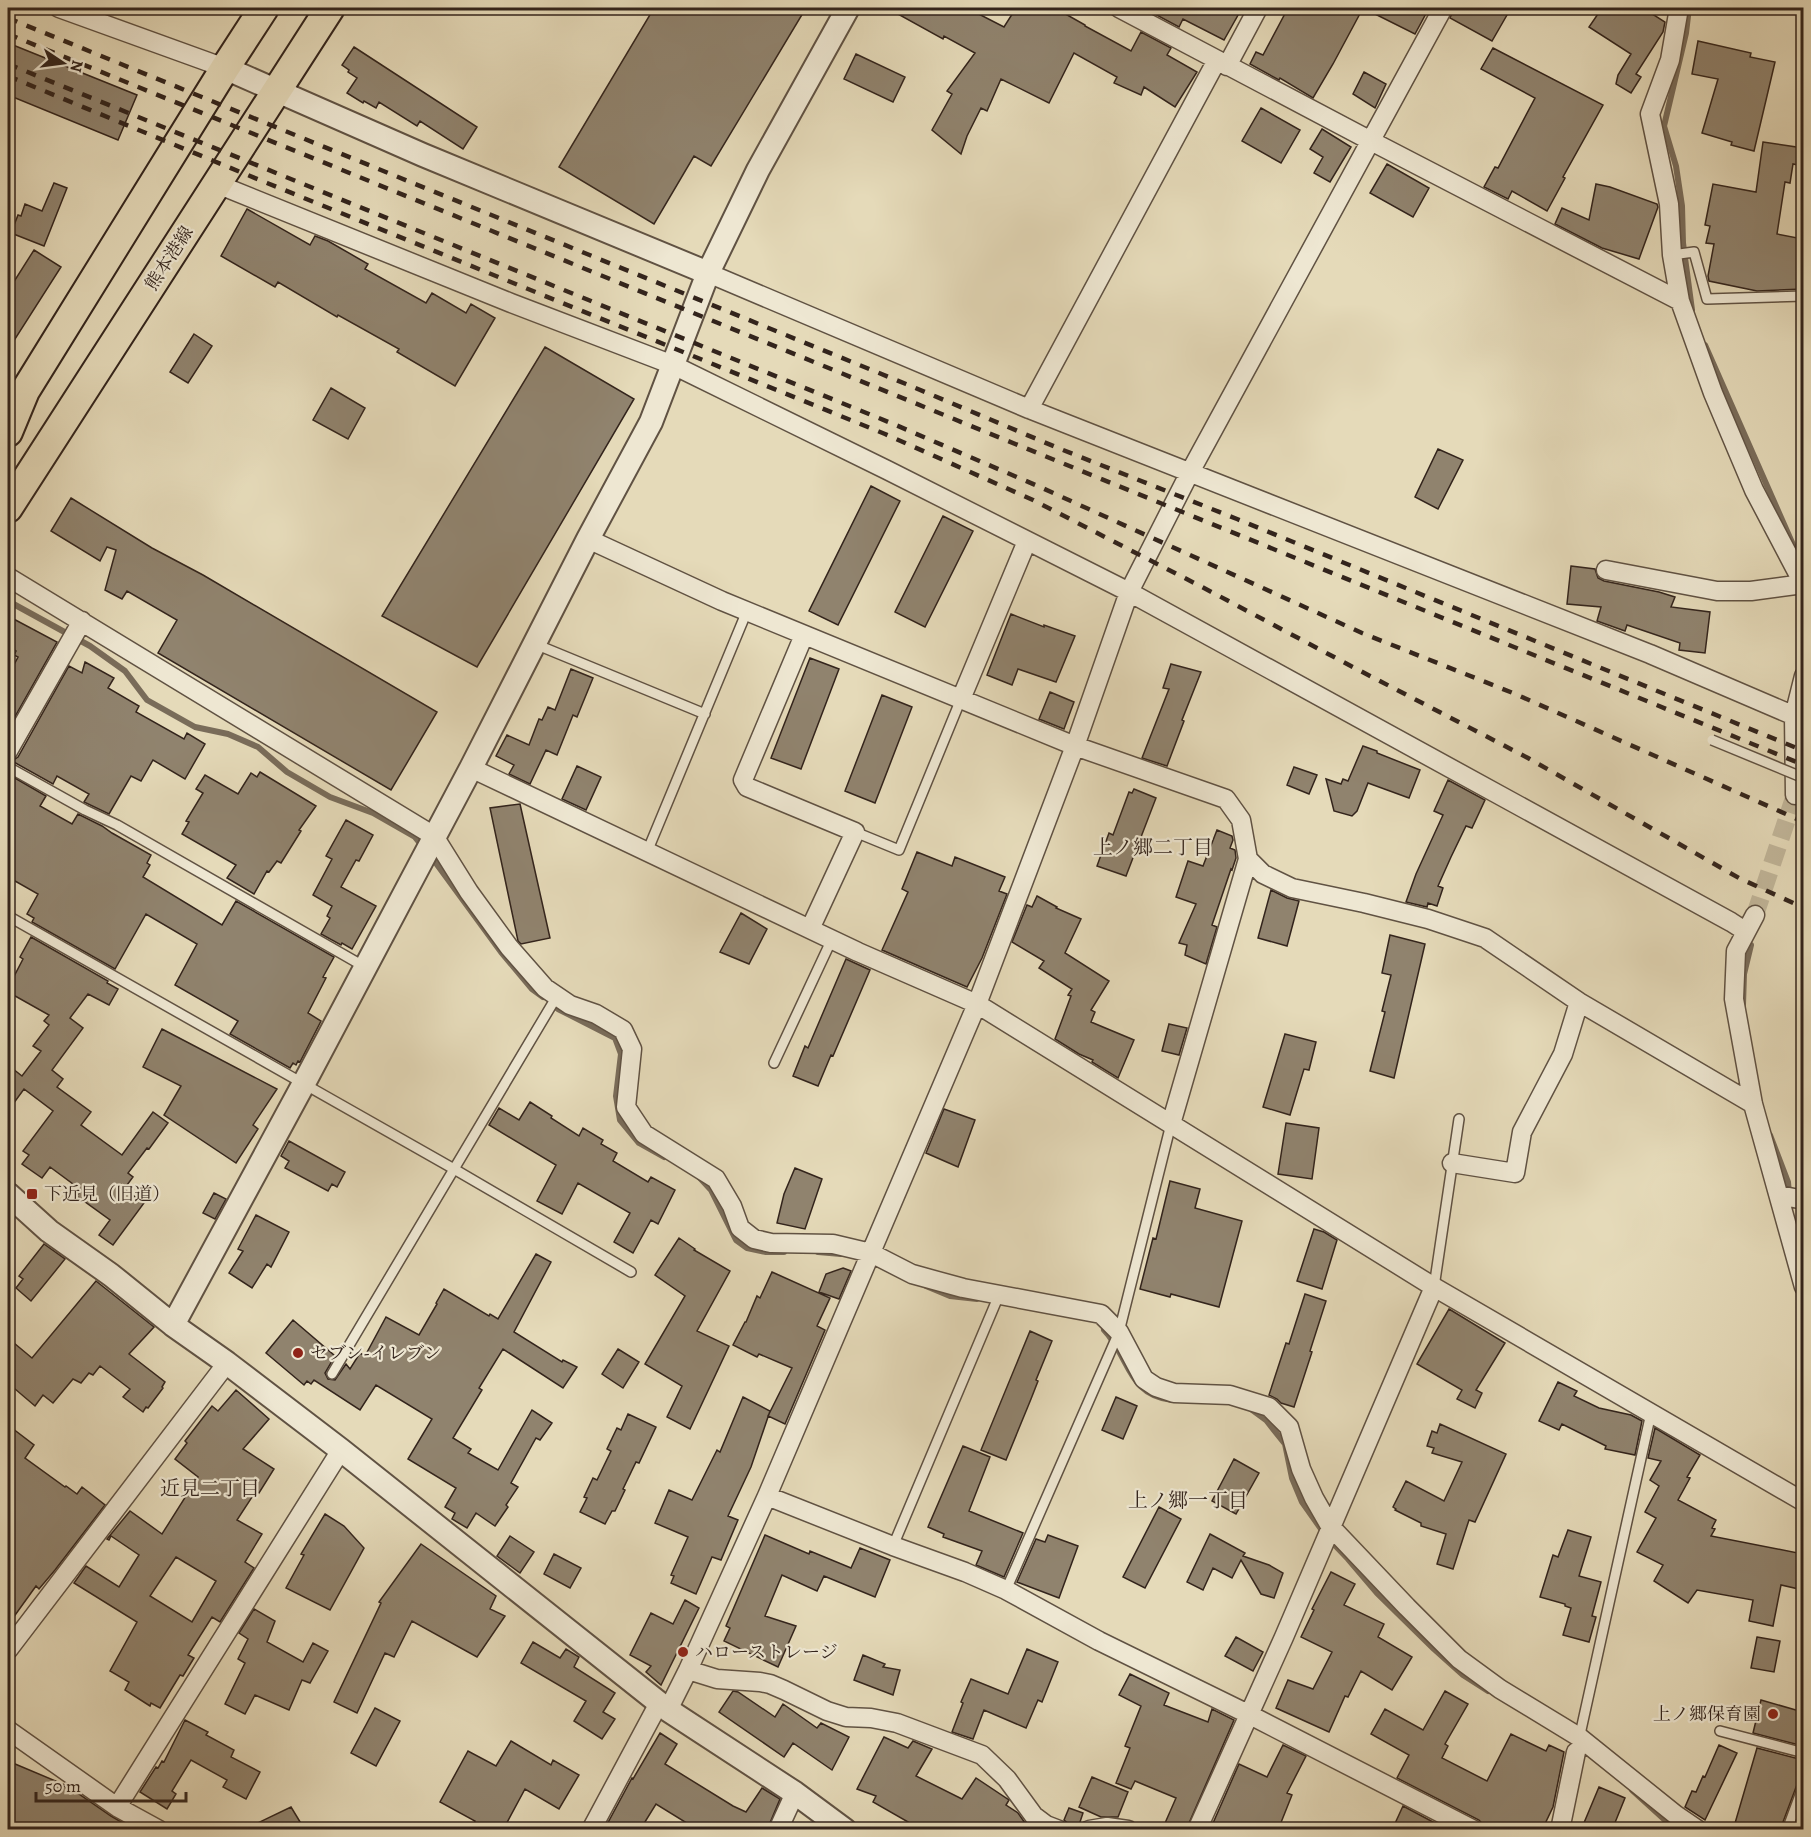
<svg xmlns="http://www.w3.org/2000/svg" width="1811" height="1837" font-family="Alegreya,'Noto Serif JP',serif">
<rect width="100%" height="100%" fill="#e5dab9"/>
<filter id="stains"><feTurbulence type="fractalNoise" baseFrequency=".00333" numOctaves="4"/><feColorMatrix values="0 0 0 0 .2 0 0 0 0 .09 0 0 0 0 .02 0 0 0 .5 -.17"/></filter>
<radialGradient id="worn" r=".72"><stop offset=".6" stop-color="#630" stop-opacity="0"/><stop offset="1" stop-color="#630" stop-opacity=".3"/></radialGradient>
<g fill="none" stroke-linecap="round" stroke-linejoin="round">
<path stroke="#796c5a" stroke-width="6" d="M1689 8 1686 33 1664 126 1676 166 1682 206 1683 243 1692 310
M1705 345 1794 547
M8 601 90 646 125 671 147 700 195 727 228 734 258 747 287 772 330 797 373 813 415 837 424 848
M430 855 501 952 532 989 543 997
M551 1003 558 1009 615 1038 621 1054 616 1096 620 1120 639 1143 664 1157
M1743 1005 1744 974 1751 945
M1770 1135 1788 1182 1789 1194
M699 1177 711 1190 736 1240 747 1248 766 1252H784
M818 1252 841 1254
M926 1286 950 1296 977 1299
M1104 1330C1130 1357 1127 1395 1172 1400
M1251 1409 1266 1420 1285 1444 1292 1478 1302 1502 1326 1536 1348 1559 1377 1593 1434 1649 1463 1675 1488 1691
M1632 1790 1676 1830"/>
</g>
<path fill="#90836e" stroke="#33241c" stroke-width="1.5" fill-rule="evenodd" d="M654 8H806L711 166 694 156 654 224 559 167Z
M887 8H959L969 14 971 10 1004 27 1016 8H1055L1085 25V26L1131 51 1141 32 1171 48 1167 55 1197 72 1175 107 1144 87 1141 95 1114 83 1117 77 1074 53 1049 103 1001 79 987 111 981 108 967 136 961 154 932 130 952 94 947 91 975 53 944 36 943 39Z
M1153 8H1242L1224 40 1183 19 1179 27 1151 12Z
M1288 8H1363L1333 64 1313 98 1280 78 1279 80 1250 64 1256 52 1263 55Z
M1363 8H1429L1415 34Z
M1454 8H1511L1492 41 1450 18Z
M1602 8H1643L1665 22 1663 32 1636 74 1641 77 1631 93 1616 84 1618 75 1631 54 1589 27Z
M1698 41 1751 53 1750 57 1775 62 1754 151 1731 145 1732 142 1702 133 1718 79 1692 74Z
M8 43 137 95 118 140 8 95Z
M354 47 477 127 463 149 420 121 417 126 379 102 376 108 364 101 363 103 347 93 357 78 348 72 349 70 342 65Z
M1493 48 1603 105 1563 177 1565 178 1547 211 1512 191 1508 199 1484 187 1495 167 1498 168 1535 98 1481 69Z
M856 54 905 77 893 102 844 79Z
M1364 72 1386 84 1375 108 1353 94Z
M1261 108 1300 130 1281 163 1242 141Z
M1322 129 1351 147 1330 182 1314 173 1323 157 1310 149Z
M1763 142 1803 148V166L1793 164 1790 183 1785 182 1777 234 1803 239V289L1757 291 1709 281 1708 276 1714 244 1706 243 1710 226 1705 225 1713 184 1756 192Z
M1387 164 1429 188 1413 217 1370 193Z
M54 183 67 188 44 246 11 233 18 215 21 216 25 204 42 211Z
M1596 184 1610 187 1657 204 1658 207 1639 259 1602 248 1555 224 1562 208 1589 220Z
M247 209 310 245 315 236 328 241 368 264 365 269 426 303 432 293 466 313 471 304 495 318 455 386 397 352 399 349 338 315 337 317 278 282 275 287 221 256Z
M34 250 61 267 8 350V291Z
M194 334 212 346 188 383 170 372Z
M545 347 634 399 477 667 382 616Z
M331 388 365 408 348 439 313 420Z
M1438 449 1463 460 1438 509 1415 497Z
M871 486 900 501 838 625 809 611Z
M71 498 152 548 203 575 437 712 391 790 158 653 177 620 127 591 122 599 105 590 116 550 107 547 100 561 51 531Z
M943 516 973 531 925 627 895 612Z
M1571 566 1595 569 1598 578 1604 581 1659 592 1675 597 1671 607 1710 612 1705 653 1679 650 1680 643 1627 625 1625 631 1597 621 1601 607 1567 604Z
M1011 614 1044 627V625L1075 636 1056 682 1018 669 1012 685 987 675Z
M8 616 57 642 8 729V676L18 657 14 655 16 651 8 646Z
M810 658 839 669 801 769 771 758Z
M85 662 114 678 108 688 139 706 136 712 184 739 187 733 205 744 185 779 153 760 141 781 131 776 109 814 84 802 89 794 57 776 53 784 12 761 18 757 69 666 82 673Z
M1171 664 1201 672 1182 720 1184 721 1167 766 1142 758 1169 689 1163 688Z
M571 669 593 678 577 717 573 715 557 755 546 750 530 784 509 774 514 765 496 756 507 735 529 745 539 719 542 720 548 707 555 710Z
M1050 692 1074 702 1064 729 1039 719Z
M882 695 912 707 875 803 845 791Z
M1363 746 1377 751V753L1420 770 1409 798 1368 783 1357 811 1352 816 1334 811 1326 779 1341 784 1343 779 1348 781Z
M577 766 601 777 586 810 562 799Z
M1294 767 1317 775 1309 794 1287 785Z
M260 772 316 806 299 830 301 831 281 863 277 861 269 872 267 871 254 894 227 878 236 865 182 834 189 822 186 821 203 793 196 789 205 775 238 794 251 773 257 777Z
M8 774 46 796 40 806 72 824 78 814 102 826 112 833 151 855 147 863 150 865 143 877 222 925 236 901 334 957 323 977 326 978 308 1013 321 1021 300 1062 298 1061 296 1065 293 1063 290 1068 230 1034 238 1021 175 985 197 944 146 914 115 969 32 922 34 918 27 914 38 894 8 877Z
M1448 780 1485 800 1472 828 1466 826 1451 857 1438 886 1443 888 1437 906 1428 903 1427 907 1406 902 1416 874 1443 815 1434 811Z
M1134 789 1156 798 1126 876 1097 866 1109 833 1113 835 1129 792 1132 793Z
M520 804 550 938 521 944 518 941 490 808Z
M346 820 373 835 359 861 356 860 341 887 376 906 352 949 342 943 341 945 321 934 330 918 327 916 332 906 313 895 332 859 326 856Z
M1217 830 1232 836 1233 840 1230 848 1235 850 1236 858 1232 870 1231 869 1212 925 1217 927 1206 964 1185 955 1187 945 1179 943 1196 904 1176 897 1188 861 1203 866Z
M917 852 952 866 955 857 1005 877 999 891 1007 894 982 958 967 987 882 950 908 892 902 889Z
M1271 890 1287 898 1299 901 1287 946 1258 938Z
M1037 896 1057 907 1056 908 1081 919 1065 953 1109 981 1091 1010 1095 1012 1091 1022 1134 1040 1118 1078 1092 1062 1093 1060 1079 1054 1055 1039 1071 996 1068 995 1072 989 1039 968 1044 961 1012 942 1027 905 1032 907Z
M741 913 767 929 749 964 720 952Z
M1390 935 1425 944 1394 1078 1370 1071 1385 1012 1382 1011 1391 975 1382 973Z
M31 937 108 981 107 983 118 989 109 1005 88 994 70 1018 83 1028 52 1070 63 1079 57 1087 91 1112 81 1125 122 1155 153 1112 168 1123 149 1149 147 1148 128 1173 133 1177 124 1189 144 1203 113 1245 99 1235 110 1220 77 1196 81 1190 50 1167 42 1178 22 1164 29 1155 23 1151 53 1111 24 1089 8 1111V1065L22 1076 41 1051 33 1046 49 1025 44 1021 49 1015 8 992V988L23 959 20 957Z
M846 959 870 970 833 1056 831 1055 818 1086 793 1076 805 1046 808 1048Z
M1169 1024 1187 1028 1179 1055 1162 1051Z
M162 1029 277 1089 253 1125 258 1129 236 1163 164 1115 181 1086 143 1067Z
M1285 1034 1316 1042 1309 1070 1304 1069 1290 1115 1263 1107Z
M530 1102 552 1116 551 1118 579 1136 583 1128 603 1140 601 1144 617 1153 613 1161 648 1182 651 1177 675 1190 658 1224 651 1220 633 1253 614 1242 630 1213 578 1183 562 1214 537 1201 556 1165 489 1125 499 1108 519 1120Z
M944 1109 975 1120 958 1167 926 1153Z
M1286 1123 1319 1128 1312 1179 1278 1174Z
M289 1141 345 1172 337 1187 332 1184 328 1191 285 1168 289 1161 281 1156Z
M795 1168 822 1179 805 1229 777 1223 784 1194Z
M1170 1181 1200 1189 1195 1208 1242 1221 1219 1307 1171 1294 1170 1297 1140 1289 1153 1238 1156 1239Z
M214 1193 226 1199 215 1219 203 1213Z
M256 1215 289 1232 271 1267 267 1264 252 1288 229 1273 243 1251 238 1249Z
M1314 1229 1324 1232 1337 1240 1322 1289 1297 1281Z
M679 1238 695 1249 694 1250 730 1271 697 1331 729 1346 690 1429 667 1417 682 1386 645 1364 685 1296 655 1275Z
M44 1244 65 1259 31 1301 16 1288 23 1279 19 1276Z
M536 1254 551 1262 514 1332 562 1362 563 1360 577 1367 563 1388 503 1349 479 1388 482 1390 453 1438 471 1449 468 1453 498 1470 532 1410 552 1423 540 1440 536 1438 511 1483 518 1487 506 1505 508 1507 495 1526 476 1513 467 1528 452 1519 455 1513 445 1507 456 1488 408 1459 432 1419 376 1385 360 1410 314 1380 311 1384 307 1381 304 1385 266 1353 293 1320 335 1356 325 1373 328 1379 335 1380 346 1364 350 1369 360 1353 365 1356 386 1317 419 1335 437 1304 436 1303 444 1289 489 1316 490 1314 498 1319Z
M843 1268 851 1271 839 1299 819 1292 826 1274Z
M772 1272 830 1298 817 1326 825 1330 785 1424 768 1416 792 1368 759 1354 757 1357 733 1345 745 1322H746L757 1296 760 1298Z
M96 1281 154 1327 129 1354 165 1382 162 1387 163 1388 148 1408 146 1407 143 1412 123 1397 130 1389 100 1366 93 1375 89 1373 81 1383 73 1379 53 1403 43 1395 35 1406 8 1383V1338L32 1358Z
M1305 1294 1326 1301 1310 1351 1312 1352 1294 1407 1281 1403 1277 1399 1269 1395 1286 1343 1289 1344Z
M1449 1309 1505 1343 1476 1390 1482 1393 1475 1408 1457 1399 1462 1390 1417 1364Z
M1030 1331 1052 1341 1036 1380 1038 1381 1031 1399 1006 1460 981 1450Z
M618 1349 639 1362 623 1388 602 1374Z
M1558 1382 1577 1391 1574 1396 1599 1408 1631 1415 1642 1421 1635 1455 1605 1449 1606 1446 1562 1424 1559 1430 1539 1421Z
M236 1390 269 1419 243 1449 274 1469 259 1493 256 1491 237 1520 262 1534 245 1562 254 1568 220 1622 212 1617 188 1655 194 1658 183 1676 180 1675 160 1708 151 1703 150 1706 125 1690 129 1682 110 1671 137 1622 74 1583 86 1566 119 1587 139 1555 111 1536 109 1540 107 1539 130 1511 162 1534 198 1477 175 1459 187 1443 185 1441 212 1406 218 1411ZM176 1557 216 1581 192 1622 150 1596Z
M743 1397 770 1411 751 1467 728 1516 738 1520 721 1560 712 1557 696 1594 671 1583 674 1576 671 1575 688 1537 655 1523 669 1490 692 1500 717 1450 720 1452Z
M1116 1397 1137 1406 1123 1439 1102 1430Z
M628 1414 656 1427 639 1463 636 1462 623 1489 625 1490 615 1511H612L605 1524 580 1512 587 1498 584 1497 593 1478 597 1480 611 1451 607 1449 617 1428 621 1430Z
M1440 1424 1506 1454 1475 1522 1469 1520 1453 1569 1437 1564 1446 1534 1421 1526V1523L1395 1510 1396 1509 1393 1507 1406 1481 1444 1501 1462 1462 1432 1453 1434 1448 1427 1446 1432 1431 1437 1433Z
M8 1425 34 1445 25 1458 65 1487 66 1486 77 1494 82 1487 105 1505 55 1570 39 1589 36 1586 8 1625V1492L12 1486 8 1483Z
M1655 1428 1700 1455 1687 1477 1690 1478 1678 1500 1716 1520 1712 1528 1715 1529 1711 1536 1803 1554V1590L1781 1585 1773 1626 1749 1621 1753 1600 1697 1590 1688 1603 1654 1581 1663 1565 1637 1552 1656 1518 1645 1512 1659 1486 1650 1480 1661 1461 1648 1458Z
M963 1446 990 1457 969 1511 1023 1533 1004 1577 976 1565 982 1551 943 1537 944 1534 928 1527Z
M1234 1459 1259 1473 1236 1514 1212 1501Z
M1159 1507 1181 1519 1145 1588 1123 1577Z
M325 1514 344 1526 364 1548 330 1610 286 1588 304 1555 301 1554Z
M1568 1530 1591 1537 1579 1576 1601 1582 1592 1616 1596 1617 1589 1642 1563 1635 1571 1608 1565 1606V1604L1540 1597 1553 1555 1558 1557Z
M1210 1534 1245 1553 1243 1556 1269 1565 1283 1573 1274 1598 1261 1594 1241 1560 1232 1578 1213 1568 1203 1590 1187 1582Z
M765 1535 809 1554 810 1551 851 1568 860 1548 890 1560 875 1597 824 1576 817 1591 782 1575 765 1616 796 1626 778 1667 724 1641 730 1628 726 1626Z
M1048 1535 1078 1546 1059 1598 1017 1582 1036 1539 1045 1542Z
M510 1536 534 1552 520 1573 497 1556Z
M421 1544 496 1596 490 1609 505 1616 477 1657 412 1621 394 1657 385 1653 357 1713 334 1702 381 1603 379 1602Z
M554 1554 581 1568 570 1588 544 1574Z
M1331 1572 1355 1584 1344 1605 1384 1624 1378 1637 1412 1657 1392 1690 1361 1671 1348 1697 1345 1696 1329 1732 1276 1708 1288 1680 1313 1689 1332 1652 1301 1637 1314 1610 1312 1609Z
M685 1600 699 1608 661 1685 646 1672 651 1666 630 1655 651 1613 673 1624Z
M254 1609 275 1621 267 1642 303 1662 313 1643 328 1651 310 1683 302 1680 289 1710 255 1695 245 1714 225 1704 245 1663 238 1659 248 1639 239 1633Z
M1236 1637 1263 1652 1253 1671 1225 1656Z
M1757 1637 1780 1641 1774 1672 1751 1668Z
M533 1642 560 1658 566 1649 579 1657 574 1667 615 1693 603 1712 615 1719 602 1739 574 1721 586 1701 521 1663Z
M1027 1649 1058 1662 1042 1702 1038 1700 1026 1728 984 1710 973 1739 952 1732 963 1703 961 1702 971 1679 1008 1694Z
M863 1655 885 1664 883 1667 900 1670 893 1695 854 1680Z
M1130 1674 1169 1693 1164 1705 1208 1722 1212 1709 1234 1720 1186 1830H1162L1176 1798 1135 1781 1131 1789 1116 1783 1130 1748 1125 1746 1141 1706 1119 1695Z
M733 1691 738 1692 775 1717 783 1704 817 1728 821 1723 849 1737 832 1770 793 1743 784 1757 719 1712Z
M1445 1691 1468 1704 1445 1744 1448 1746 1442 1758 1487 1781 1511 1734 1546 1751 1549 1745 1564 1752 1553 1807 1542 1830H1488L1479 1820 1397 1778 1409 1755 1371 1734 1385 1709 1423 1730Z
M1761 1700 1803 1712V1746L1753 1733Z
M375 1708 400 1721 376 1766 351 1753Z
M185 1720 208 1732 206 1735 234 1750 231 1757 260 1772 246 1799 223 1787 227 1780 191 1760 172 1791 176 1794 167 1809 140 1792 156 1767 158 1768 162 1761 164 1762Z
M660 1733 677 1744 665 1764 733 1806 746 1812 762 1788 780 1799 767 1830H698L656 1804 640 1830H604L632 1778 633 1779Z
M884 1737 908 1748 913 1741 932 1749 916 1776 962 1799 976 1778 1009 1800 1006 1805 1018 1813 1025 1823 1033 1830H922L873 1802 876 1796 857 1789Z
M511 1741 551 1765 553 1760 579 1775 559 1809 525 1789 503 1830H471L475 1821 440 1802 468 1751 496 1766Z
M1283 1745 1306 1756 1287 1793 1292 1795 1278 1830H1210L1239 1764 1267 1777Z
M1719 1745 1737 1753 1705 1820 1685 1807 1692 1791 1696 1792 1703 1776 1705 1777Z
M1757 1748 1803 1760V1777L1798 1782 1780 1830H1733Z
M8 1761 65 1785 64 1786 73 1790 111 1816 135 1830H8Z
M1092 1777 1128 1792 1118 1817H1101L1079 1807Z
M1599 1787 1625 1798 1612 1830H1581Z
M1803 1805V1830H1801L1795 1828Z
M1403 1806 1448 1830H1392Z
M291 1807 305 1830H243Z
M1069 1808 1083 1813 1078 1828 1069 1824 1064 1820Z"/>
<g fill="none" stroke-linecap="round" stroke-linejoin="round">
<path stroke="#c1b69a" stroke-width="18" stroke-dasharray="18 9" stroke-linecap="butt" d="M1755 915 1795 795"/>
<defs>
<path id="service" d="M1672 255 1694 252 1707 299 1804 296
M535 644 705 714
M8 767 85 810 117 825 365 967
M855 832 899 850 961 699
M647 852 747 611
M8 916 454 1169 631 1272
M774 1063 832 939
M1434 1287 1459 1119
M332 1374 557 996
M893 1546 999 1295
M1006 1590 1119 1332 1171 1124
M1720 1731 1804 1753
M1579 1739 1651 1413
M1787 1830 1804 1784"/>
<path id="minor" d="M59 8 225 68
M1119 8 1371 141 1680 301 1672 255 1669 204 1650 114 1670 60 1679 8
M1227 66 1258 8
M217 184 511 303 673 365 887 470 1129 592 1731 922 1745 931
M708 273 1029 409 1650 654 1804 720
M1680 301 1713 393 1754 490 1804 585
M1029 409 1217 60
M588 539 722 601 1075 746 1226 799 1241 820 1248 859 1171 1124
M1606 570 1717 591H1751L1803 584
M8 577 434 836 469 892 509 947 545 988 570 1005 596 1014 623 1030 632 1049 626 1107 644 1134 716 1179 732 1206 740 1228 754 1239 771 1243 833 1244 871 1253 912 1274 963 1288 1101 1314 1119 1332 1144 1379 1156 1387 1174 1393 1230 1395 1269 1407 1289 1427 1301 1469 1314 1498 1330 1526 1407 1607 1459 1659 1500 1689 1579 1737 1676 1815 1698 1830
M804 635 743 780 747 787 855 832 810 929
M961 699 1027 541
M8 751 82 621
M471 768 858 952 977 1004 1434 1287 1804 1502
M1795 795 1794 716 1804 676
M1248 859 1263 874 1292 888 1364 903 1428 919 1485 938 1579 1002 1753 1104
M1755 915 1736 951 1734 999 1753 1104 1804 1287
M1452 1163 1515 1173 1522 1132 1563 1054 1579 1002
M1779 1195 1804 1200
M767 1496 893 1546 965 1572 1006 1590 1099 1641 1250 1715 1474 1830
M8 1650 227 1363
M688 1670 717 1679 760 1682 770 1684 784 1690 827 1711 846 1717 871 1718 897 1723 982 1755 1007 1779 1034 1816 1046 1825 1059 1830
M668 1710 688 1670 767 1496 977 1004 1075 746 1129 592 1189 474 1443 8
M8 1730 117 1807 159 1830
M117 1807 341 1450
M591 1830 659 1703
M778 1830 795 1793
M1089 1830 1107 1827 1128 1830
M1197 1830 1284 1637 1434 1287
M1560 1830 1576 1752"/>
<path id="tertiary" d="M225 68 423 155 708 273
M8 1194 49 1231 111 1275 173 1325 227 1363 341 1450 668 1710 795 1793 845 1830
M173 1325 303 1085 471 768 588 539 651 422 708 273 758 170 848 8"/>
<path id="primary" d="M8 432 25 391 225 68 264 8
M8 508 330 8"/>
</defs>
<use href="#service" stroke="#605243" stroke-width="12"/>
<use href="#minor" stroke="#605243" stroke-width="21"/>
<use href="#tertiary" stroke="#605243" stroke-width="26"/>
<use href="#primary" stroke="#33241c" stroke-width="32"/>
<use href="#service" stroke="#eee7d2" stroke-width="9"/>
<use href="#minor" stroke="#eee7d2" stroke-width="18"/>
<use href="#tertiary" stroke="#eee7d2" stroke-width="22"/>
<use href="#primary" stroke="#e5dab9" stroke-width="28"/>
<path stroke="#33241c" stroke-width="4.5" stroke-dasharray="10 10" stroke-linecap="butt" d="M8 18 906 384 1058 448 1237 519 1804 751
M8 34 1804 765
M8 64 891 423 1040 487 1362 633 1513 693 1804 822
M8 76 267 183 885 434 1033 500 1204 588 1349 665 1528 758 1739 878 1804 908"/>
<defs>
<path id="service-bridge" d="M1712 740 1804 778"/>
</defs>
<use href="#service-bridge" stroke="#605243" stroke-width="12" stroke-linecap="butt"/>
<use href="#service-bridge" stroke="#eee7d2" stroke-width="9"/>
</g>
<g fill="#8f2418" stroke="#eee7d2" stroke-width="2">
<rect x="26" y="1188" width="12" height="12" rx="3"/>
<circle cx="298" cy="1353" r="6"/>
<circle cx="683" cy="1652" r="6"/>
<circle cx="1773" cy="1714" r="6"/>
</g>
<g text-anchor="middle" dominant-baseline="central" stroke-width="4.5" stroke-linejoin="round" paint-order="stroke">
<g font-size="18" fill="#33241c" stroke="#eee7d2">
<text transform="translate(169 258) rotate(-57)">熊本港線</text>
</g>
<g font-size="18" fill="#33241c" stroke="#eee7d2" text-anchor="start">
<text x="44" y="1194">下近見（旧道）</text>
<text x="310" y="1353">セブン-イレブン</text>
<text x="695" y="1652">ハローストレージ</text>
<text x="1761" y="1714" text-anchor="end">上ノ郷保育園</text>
</g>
<g font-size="20" fill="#33241c" stroke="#eee7d2">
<text x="1153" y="847">上ノ郷二丁目</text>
<text x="210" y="1488">近見二丁目</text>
<text x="1188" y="1500">上ノ郷一丁目</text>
</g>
</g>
<rect width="1811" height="1837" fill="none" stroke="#e5dab9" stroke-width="30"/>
<rect x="9" y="9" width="1793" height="1819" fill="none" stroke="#33241c" stroke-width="3"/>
<rect x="15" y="15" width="1781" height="1807" fill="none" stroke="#33241c" stroke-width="1.5"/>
<g transform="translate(63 63) rotate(103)" stroke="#eee7d2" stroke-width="4.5" paint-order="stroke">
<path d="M0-4.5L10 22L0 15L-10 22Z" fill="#33241c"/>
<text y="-9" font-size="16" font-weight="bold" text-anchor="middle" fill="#33241c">N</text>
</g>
<path d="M36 1792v9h150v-9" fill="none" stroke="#33241c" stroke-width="3"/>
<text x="45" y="1792" font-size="18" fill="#33241c" stroke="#eee7d2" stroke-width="4.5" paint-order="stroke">50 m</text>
<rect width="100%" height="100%" filter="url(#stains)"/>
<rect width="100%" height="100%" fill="url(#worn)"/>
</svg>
